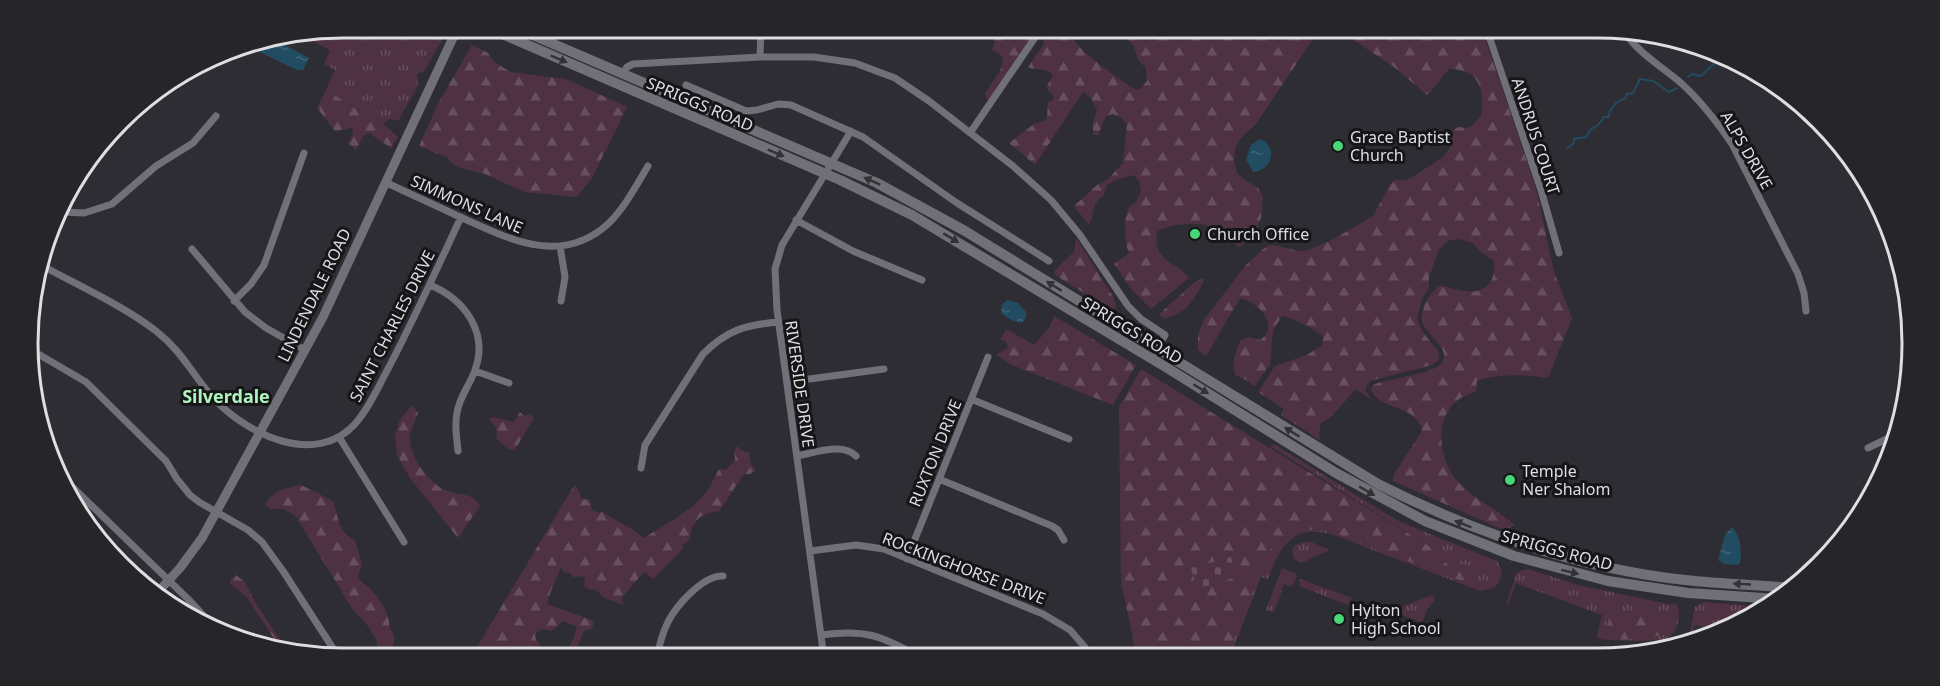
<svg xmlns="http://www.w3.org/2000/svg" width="1940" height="686" font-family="'Noto Sans',sans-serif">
<defs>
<pattern id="grass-tufts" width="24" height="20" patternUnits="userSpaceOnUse" patternTransform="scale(1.5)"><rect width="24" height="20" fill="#4e3242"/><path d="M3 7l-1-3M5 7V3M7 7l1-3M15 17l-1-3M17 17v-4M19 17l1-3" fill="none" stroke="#674f5d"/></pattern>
<pattern id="forest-firs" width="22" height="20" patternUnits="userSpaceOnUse" patternTransform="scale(1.5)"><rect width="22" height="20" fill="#4e3242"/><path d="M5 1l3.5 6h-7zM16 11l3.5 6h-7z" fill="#674f5d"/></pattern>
<pattern id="cemetery-stones" width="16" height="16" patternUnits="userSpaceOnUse" patternTransform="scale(1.5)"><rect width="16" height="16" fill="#4e3242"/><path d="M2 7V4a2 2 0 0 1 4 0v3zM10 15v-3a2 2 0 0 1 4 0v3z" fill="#674f5d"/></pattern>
<pattern id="water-ripples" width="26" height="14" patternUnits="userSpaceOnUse" patternTransform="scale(1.5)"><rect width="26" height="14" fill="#214c62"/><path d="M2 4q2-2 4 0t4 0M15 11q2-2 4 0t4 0" fill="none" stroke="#416578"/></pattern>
</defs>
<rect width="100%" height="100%" fill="#2e2d34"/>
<path fill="url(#grass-tufts)" d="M343 27H433L442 32 441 42 424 71 417 74 418 86 398 121 390 119 383 124 326 90 335 70 324 64 330 50 300 35Z
M1274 444 1398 521 1497 561 1502 570C1500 587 1494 589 1480 591L1334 535C1294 522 1280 546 1268 579L1261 577 1230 657H1227L1261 560 1279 539 1314 529 1332 532 1431 570 1437 551 1270 446Z
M1305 542H1311L1330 550 1301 563 1294 559 1292 550 1295 545Z
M1282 568 1295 573 1297 576 1291 587 1284 584 1274 612 1266 610Z
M1528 569 1578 585 1673 605 1676 603C1682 615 1679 635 1664 639 1652 642 1614 641 1601 639L1597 636 1602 615 1516 583 1508 605H1506L1517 572Z
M1300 579 1352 598 1348 605 1299 586Z
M1432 595 1435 599 1427 610 1422 623 1392 611Z
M1704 602 1766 607 1739 625 1715 623 1707 632 1704 627 1695 625 1692 634 1694 639 1684 643 1690 632 1695 607Z"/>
<path fill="url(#forest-firs)" d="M962 27H1036L1031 37 988 100 985 96V93L1000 71 1003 59 1000 54 992 50 995 41 987 29Z
M1056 27H1080L1073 37C1076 50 1123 82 1136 90L1141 88 1147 81 1146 68 1138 60 1134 46 1123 34 1109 27H1321L1256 124 1240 139 1235 148 1234 162 1237 173 1245 180 1258 188 1263 197 1261 218 1257 229 1240 247C1221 234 1213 222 1189 224 1177 225 1168 225 1157 232 1152 262 1178 262 1189 278L1151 309 1132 290 1114 264 1129 253 1126 245 1125 221 1129 206 1135 203 1141 191 1139 181 1134 175 1118 179 1107 185 1103 196C1090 204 1095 215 1089 225L1074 206 1097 185 1108 179 1123 163 1127 125 1122 118 1113 114 1106 116 1098 135H1093V122L1097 110 1091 98 1083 92 1035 165 1009 143 1034 124 1044 121 1047 118 1048 102 1053 100 1054 96 1048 90 1047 86 1053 75C1047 67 1035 71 1028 67L1044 44C1041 34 1047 30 1056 27Z
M1347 27H1484L1487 44 1536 188 1554 272 1572 318 1548 378C1524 374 1501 374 1477 380L1476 391C1471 394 1464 396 1459 399 1432 418 1439 462 1459 483 1475 500 1498 510 1515 525L1507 530 1499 528 1393 481V476L1420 434 1422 429C1414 404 1381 411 1371 390L1373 385 1378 383C1391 379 1431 373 1440 365 1455 351 1426 335 1422 322 1421 316 1423 309 1425 304 1429 296 1433 290 1440 286 1449 286 1455 290 1463 291 1485 294 1496 283 1494 261L1481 252 1473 243 1459 239 1450 240 1444 244 1438 252 1429 277V287L1422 299 1417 318 1422 331 1438 351 1439 360 1432 365 1370 381 1365 390 1372 400 1356 389 1330 418 1321 423 1319 434 1321 441 1281 415 1284 409 1258 392 1275 366 1307 355 1322 345 1323 336C1317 331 1290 316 1282 316L1273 330 1270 364 1255 386H1253L1248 381 1235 375C1231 363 1236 351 1241 340L1249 337 1260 340C1281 325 1258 302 1240 298L1206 356 1198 350V335L1203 321 1246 265 1262 250 1269 245H1274L1298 251H1305L1330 241 1358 225 1373 216 1390 184 1395 180H1407L1414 176 1442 158 1450 148V136L1452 131 1458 127 1468 128 1472 126 1481 116C1484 89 1481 70 1449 69 1440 77 1436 88 1427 95L1394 67 1355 41 1353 35Z
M472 45 488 53 494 62 511 72 566 79 627 107 591 180 576 197 524 192 485 174 457 167 446 157 419 146 440 100Z
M326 90 383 124 398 137 391 148 369 133 364 135 356 150 348 143 353 135 352 128 335 131 317 108Z
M1076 238 1114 298 1116 308 1111 310 1055 275 1054 271 1074 252Z
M1203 278 1204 281C1192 302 1189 312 1164 319L1159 314 1195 282Z
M1054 316 1136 365 1113 405 1012 365 998 356 997 354 1008 348 1006 342 1001 339 1006 329 1034 345 1050 327Z
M1141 369 1437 551C1438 559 1439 566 1431 570L1332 532 1314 529 1279 539 1261 560 1227 657H1137L1121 582 1119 407Z
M412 405 418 413C416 420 411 427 410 435 407 454 430 485 447 491 459 495 474 493 480 506L458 538 410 478 397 455 395 435 400 420Z
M520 412 524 416 530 414 534 418 514 451 505 447 497 439 496 428 489 419 492 417 514 422Z
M738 446 741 450 749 453 751 464 756 470 750 474H744L719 511C700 514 692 520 690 539L682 545 683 549 653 579 644 572 621 598 624 605 605 598 595 589 590 590 584 586 585 580 583 576 573 577 569 572 565 573 561 567C556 580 550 591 547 604L594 621 592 629 584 631 572 659H563L573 640 577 627 563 621 552 631 543 629 535 633 536 640 540 645 538 652 532 654 528 659H470L575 484 582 499 590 500 592 510 598 513 603 512C616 522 631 526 643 538 665 525 692 511 708 490 712 483 716 475 719 469L726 470 735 460 734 451Z
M301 485 333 501C339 519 338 532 355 540L362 564 358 576C361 583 367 585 372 591 380 599 391 616 389 627 400 642 392 646 384 659H376L377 641 368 626 353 610 295 515 283 509H270L266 505C271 490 287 488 301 485Z
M1449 559 1470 567 1463 581 1442 575 1438 570Z
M236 575 245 582 255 602 288 652 282 651 246 596 230 584V580Z
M1612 611 1666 617 1667 634 1644 638 1613 640C1605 631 1607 622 1612 611Z"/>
<path fill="url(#cemetery-stones)" d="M1231 557 1237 577 1197 589 1191 568Z"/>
<path fill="url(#water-ripples)" d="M276 40 309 58 303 70H297L247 46Z
M1260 139C1279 146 1272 171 1253 172L1246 159 1251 145Z
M1007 300 1018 303 1026 312V318L1021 323 1011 320 1001 313 1002 305Z
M1732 527C1740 534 1744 557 1738 565L1724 564 1718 560 1725 535Z"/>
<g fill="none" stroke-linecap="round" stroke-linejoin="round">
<path stroke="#214c62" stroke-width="2" d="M1688 77 1692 74 1701 76 1720 58
M1567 148 1573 144 1574 139 1586 137 1591 129 1598 125 1604 117H1609C1608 110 1618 99 1625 99L1627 94 1633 93 1640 79 1653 81 1669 92 1677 88"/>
<path stroke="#717078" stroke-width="7" d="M1489 27V36L1541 190 1559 253
M1623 30C1638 53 1661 66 1681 83 1701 101 1717 122 1732 144L1798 274 1804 293 1806 311
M760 57 761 27
M622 74 627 67 633 64 760 57H814L855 63 895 78 929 101 1013 166 1051 200 1080 235 1128 306 1141 319 1165 335 1151 359
M686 85 746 111 757 110 778 104 791 105 863 137 957 203 1049 261
M970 133 1034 39 1040 27
M385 182C410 194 435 205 460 217 509 239 562 267 609 223 625 207 636 186 648 166
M62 212 84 213 112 204 156 166 193 143 216 116
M796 220 853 251 922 280
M560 246 565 277 561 301
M192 249 245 312 266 328 305 350
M42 260 60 220 64 197
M41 265C77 285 124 306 156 331 183 352 193 376 215 400 249 435 315 467 355 424 370 407 379 385 390 365 415 317 438 267 461 217
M430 285C464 299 489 332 475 370 470 385 459 397 457 413 454 426 457 438 458 451
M234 301 251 284 264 265 304 153
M33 351 86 382 166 461 177 479 190 495 199 502 248 530 262 542 283 571 336 653
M475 371 509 383
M787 382 884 369
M971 399 1069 439
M339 437 404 542
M1868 448 1899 433
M797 456C814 453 842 442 856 456
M641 468 645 445 703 354C727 330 745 325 778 322
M60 475 188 599 213 626
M939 479 1052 526 1058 530 1064 540
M810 551 856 545 884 549 1043 614 1070 630 1084 646 1090 657
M907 559 988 357
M821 635C864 629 881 635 919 657
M657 658C659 646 662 634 668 622 676 606 703 575 723 576
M824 658 777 310 775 269 782 245 851 131"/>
<path stroke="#717078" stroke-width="9" d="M156 594 180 568 202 538 323 317 458 27"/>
<path stroke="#717078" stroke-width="10" d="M486 27 840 180 912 215 1164 366 1336 473 1425 521 1514 556 1608 581 1688 593 1778 599
M514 27 877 183 965 231 1378 484C1475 533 1577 568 1685 580 1721 584 1758 585 1794 588"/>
</g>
<defs><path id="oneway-solid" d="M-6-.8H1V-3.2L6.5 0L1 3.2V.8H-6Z" transform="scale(1.5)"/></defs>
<g fill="#313136">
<use href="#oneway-solid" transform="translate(559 59) rotate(23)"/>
<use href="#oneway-solid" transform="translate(776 153) rotate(23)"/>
<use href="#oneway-solid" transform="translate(872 181) rotate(-156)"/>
<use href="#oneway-solid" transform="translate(951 238) rotate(31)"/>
<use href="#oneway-solid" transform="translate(1054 286) rotate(-148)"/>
<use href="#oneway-solid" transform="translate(1201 389) rotate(32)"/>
<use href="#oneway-solid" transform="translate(1292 432) rotate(-148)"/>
<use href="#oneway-solid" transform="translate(1367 491) rotate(30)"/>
<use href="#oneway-solid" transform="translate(1463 524) rotate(-158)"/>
<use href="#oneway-solid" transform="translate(1570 572) rotate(14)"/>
<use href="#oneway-solid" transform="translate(1742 584) rotate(-177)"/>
</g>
<g fill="#48d778" stroke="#161619" stroke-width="2">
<circle cx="1338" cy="146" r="6"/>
<circle cx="1195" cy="234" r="6"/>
<circle cx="1510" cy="480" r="6"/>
<circle cx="1339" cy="619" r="6"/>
</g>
<g text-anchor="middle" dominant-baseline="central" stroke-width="6" stroke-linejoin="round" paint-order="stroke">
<g font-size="16" fill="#dedee3" stroke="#161619">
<text transform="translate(700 104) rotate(23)">SPRIGGS ROAD</text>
<text transform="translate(1536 136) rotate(72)">ANDRUS COURT</text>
<text transform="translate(1747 150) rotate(60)">ALPS DRIVE</text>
<text transform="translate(467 204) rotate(24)">SIMMONS LANE</text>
<text transform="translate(314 295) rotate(-64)">LINDENDALE ROAD</text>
<text transform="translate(392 326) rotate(-63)">SAINT CHARLES DRIVE</text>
<text transform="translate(1132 330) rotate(31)">SPRIGGS ROAD</text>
<text transform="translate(800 384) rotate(82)">RIVERSIDE DRIVE</text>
<text transform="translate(935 453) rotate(-68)">RUXTON DRIVE</text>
<text transform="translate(1557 550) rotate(15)">SPRIGGS ROAD</text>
<text transform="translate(964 568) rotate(21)">ROCKINGHORSE DRIVE</text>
</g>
<g font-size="16" fill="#dedee3" stroke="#161619" text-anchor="start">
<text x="1350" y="137">Grace Baptist<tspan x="1350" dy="18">Church</tspan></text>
<text x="1207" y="234">Church Office</text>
<text x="1522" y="471">Temple<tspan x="1522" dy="18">Ner Shalom</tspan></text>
<text x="1351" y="610">Hylton<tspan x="1351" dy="18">High School</tspan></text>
</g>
<g font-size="18" font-weight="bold" fill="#aff4be" stroke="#161619">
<text x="226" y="396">Silverdale</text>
</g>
</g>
<path d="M0 0H1940V686H0ZM343 38H1597A305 305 0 0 1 1902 343V343A305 305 0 0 1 1597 648H343A305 305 0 0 1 38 343V343A305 305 0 0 1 343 38Z" fill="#262629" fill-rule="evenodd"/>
<path fill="none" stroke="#dedee3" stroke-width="3" d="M343 38H1597A305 305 0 0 1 1902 343V343A305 305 0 0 1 1597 648H343A305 305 0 0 1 38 343V343A305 305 0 0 1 343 38Z"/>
</svg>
